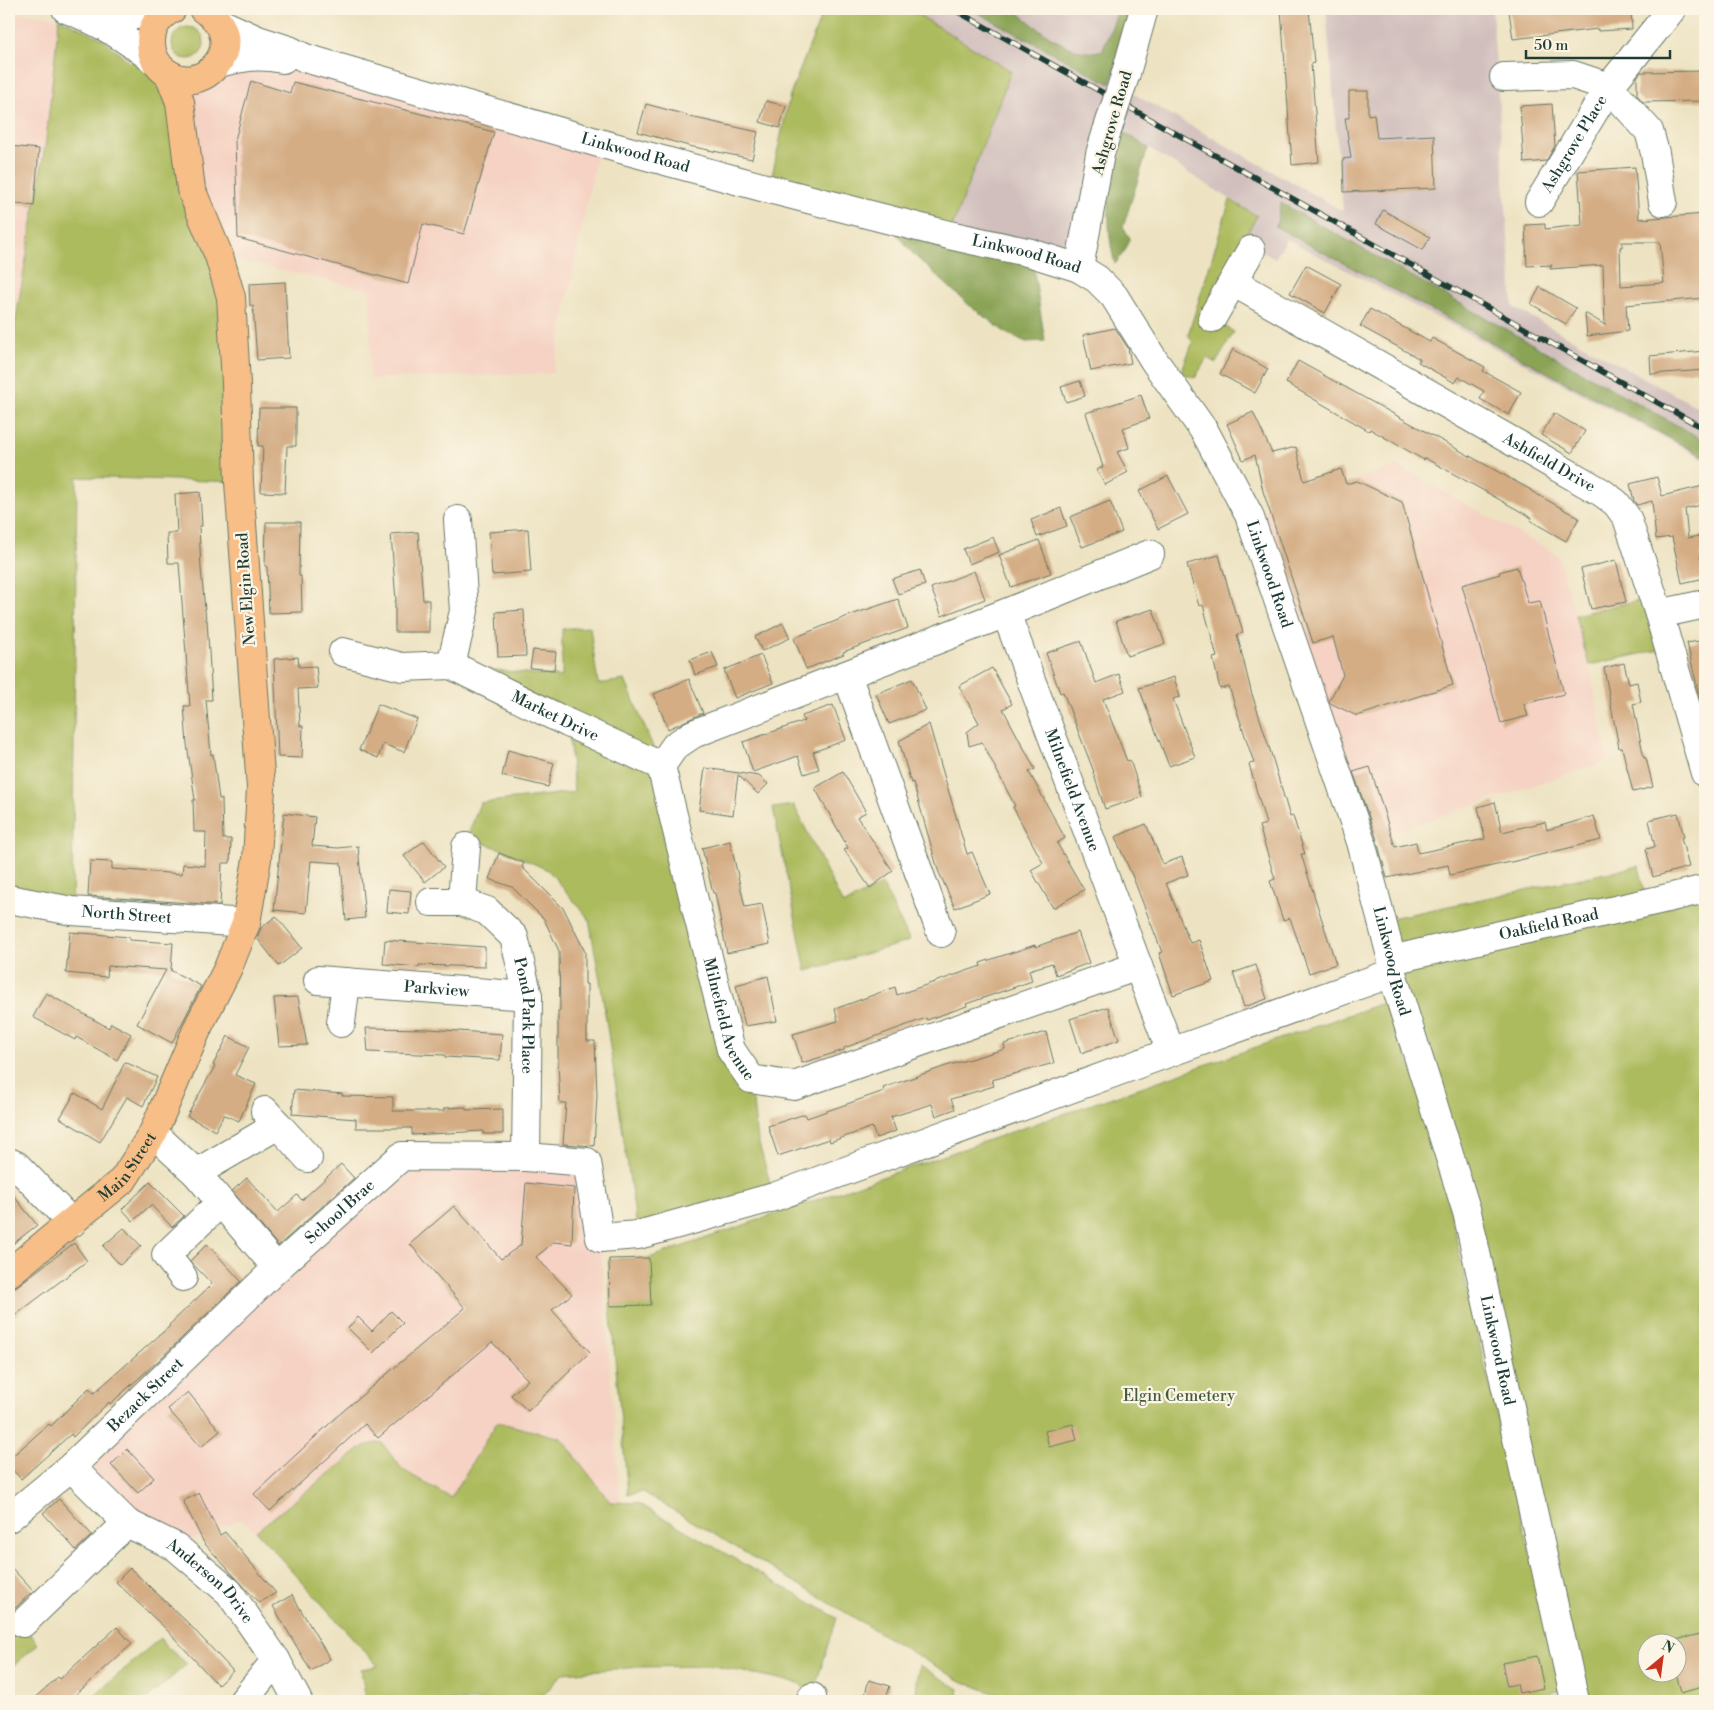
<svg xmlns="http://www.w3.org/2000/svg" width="1714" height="1710" font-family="'Libre Bodoni',serif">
<rect width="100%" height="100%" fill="#fcf5e5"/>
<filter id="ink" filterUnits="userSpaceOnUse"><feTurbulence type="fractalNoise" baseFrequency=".02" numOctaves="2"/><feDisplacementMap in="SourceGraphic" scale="10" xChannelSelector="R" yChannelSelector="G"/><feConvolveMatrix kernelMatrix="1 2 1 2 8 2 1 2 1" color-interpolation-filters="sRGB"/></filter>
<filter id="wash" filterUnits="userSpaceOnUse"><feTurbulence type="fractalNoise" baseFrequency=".0096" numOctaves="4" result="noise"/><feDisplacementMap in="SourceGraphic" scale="20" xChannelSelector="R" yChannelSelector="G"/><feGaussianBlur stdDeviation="1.12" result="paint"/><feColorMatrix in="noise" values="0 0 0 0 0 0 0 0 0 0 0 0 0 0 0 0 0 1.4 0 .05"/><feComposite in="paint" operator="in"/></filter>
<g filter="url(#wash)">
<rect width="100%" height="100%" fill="#ede3c2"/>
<path fill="#f5d2c3" d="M9 12 59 18 30 308 9 306Z
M225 45 599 143 553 373 370 379V290L219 256 186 150 191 79Z
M1397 466 1558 555 1589 665 1608 761 1361 842 1249 515Z
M402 1156 587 1162 600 1238 620 1501 610 1502 379 1667 256 1531 240 1519 176 1547 71 1467Z"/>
<path fill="#d1bfbd" d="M909 9H1133L1132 93 1343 211 1326 9H1492L1513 307 1705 411V459L1287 239 1275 258 1244 240 1257 216 1120 130 1079 268 949 235Z"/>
<path fill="#adbb5e" stroke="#667c49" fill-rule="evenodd" d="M824 9H909L1011 71 949 235 769 189 790 95Z
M59 18 101 38 131 63 151 35 180 102 231 297 239 482 77 477 72 911 9 899V335L13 336 46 140Z
M172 43a16 16 0 1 1 32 0a16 16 0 1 1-32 0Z
M1230 200 1257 216 1203 313 1234 332 1216 363 1207 358 1195 378 1181 372 1193 342 1188 335Z
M1653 597 1668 648 1589 665 1575 615Z
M590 627 598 684 625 680 661 766 751 1079 756 1133 774 1197 638 1235 601 986 589 919 548 870 501 849 467 838 480 803 574 792 568 724 451 665 562 677V629Z
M794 805 843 905 882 884 910 941 806 971 773 808Z
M1639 866 1647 903 1705 889V1701H1575L1382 920ZM1646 1642H1676V1672H1646Z
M1383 1003 1415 1076 1448 1200 1472 1312 1563 1690 1519 1701H1014L959 1680 643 1492 628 1494 610 1306 609 1259 649 1258Z
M497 1422 561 1438 610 1502 638 1503 837 1618 812 1697 799 1683 714 1666 640 1667 563 1673 538 1701H366L361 1669 378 1666 256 1531 364 1446 381 1442 403 1470 451 1498Z
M11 1612 23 1623 38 1644 9 1670V1614Z
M160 1638 166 1646 187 1664 145 1701H88Z
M919 1665 959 1689 957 1701H915Z"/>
<path fill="#8aa355" stroke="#547044" d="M971 9H1014C1030 23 1065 51 1087 52 1092 53 1097 51 1102 51L1119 9H1133L1110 84Z
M1119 129 1148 148 1123 227 1130 238 1126 249 1115 264C1103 219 1110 174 1119 129Z
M1281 203 1705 441V457L1276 227Z
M884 218 1031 253 1045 341 1026 342 1006 333 969 305 914 255Z"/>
<g id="blocks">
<path fill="#d4ad85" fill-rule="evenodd" d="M1281 9H1309L1314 63 1311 64 1319 162 1292 165Z
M1526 9H1631L1632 29 1598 31V29L1513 39 1509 11Z
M1705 71V101L1643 102 1637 95V77L1641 72Z
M251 81 290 93 293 82 494 132 464 234 423 224 408 284 238 238 235 140Z
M1349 91H1368V115L1374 114 1377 138 1434 135 1436 188 1344 192 1343 159 1351 158 1345 118H1349Z
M766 101 786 106 780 128 760 122Z
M646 104 687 115 686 116 758 132 752 159 689 146 638 132Z
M1552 104 1555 146 1546 161 1524 163 1520 106Z
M9 146 39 149 34 206 9 203Z
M1635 167 1639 219 1705 214V298L1626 305 1628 331 1587 336 1585 313 1605 325 1603 265 1550 269 1552 265 1527 266 1525 225 1545 224V229L1582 225 1578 171ZM1622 242H1660L1664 283 1621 286 1620 247H1622Z
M1383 210 1430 237 1423 250 1376 224Z
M1306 265 1341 284 1325 313 1290 293Z
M285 282 289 358 257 360 253 306H250L249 284Z
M1540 287 1576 308 1566 324 1531 304Z
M1370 309 1430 342 1432 338 1485 367 1483 371 1521 392 1509 415 1480 399 1484 391 1459 377 1455 383 1418 362 1420 359 1360 326Z
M1115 328 1128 348 1131 363 1091 371 1083 335Z
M1233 349 1268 369 1255 393 1220 374Z
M1705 351V370L1651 374 1650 356Z
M1298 361 1531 490V491L1579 518 1566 541 1531 521 1532 518 1486 492 1425 458 1424 460 1370 429 1369 431 1286 383Z
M1080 381 1085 396 1066 402 1061 387Z
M1141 395 1149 419 1123 428 1129 448 1117 452 1128 472 1105 485 1097 470 1103 467 1086 413Z
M259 408H296V446H287L285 493 261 492 263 446H258Z
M1253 412 1272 453 1296 447 1304 481 1341 469 1346 484 1357 481 1402 502 1453 685 1357 716 1330 703 1329 701 1343 675 1333 637 1313 643 1263 491 1255 455 1243 460 1227 424Z
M1554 413 1585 431 1572 453 1541 435Z
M1168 476 1188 514 1158 529 1139 491Z
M1657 477 1662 496 1703 486 1705 504 1685 509 1688 538 1705 535V553L1700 554 1705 578 1682 583 1672 537 1656 539 1652 501 1637 505 1634 501 1630 484Z
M200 492 202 526H199L201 569 206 620H207L212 700H206L211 755 213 754 219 799H222L223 839H231L230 863H222L220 905 88 896 90 861 112 862V869L182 874 183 864 205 866 206 832H194L193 800H195L187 744 184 706H190L179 563H168L167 533H177L175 494Z
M1110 501 1122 532 1082 547 1070 517Z
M1061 508 1067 526 1037 537 1031 520Z
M266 522H300L299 576H301L302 612 269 613 267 567 265 566Z
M528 529 531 572 492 575 489 532Z
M418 532 423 600H429V632H395V601H396L391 534Z
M993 537 999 552 969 564 963 549Z
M1039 540 1051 573 1011 587 999 555Z
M1219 555 1236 616 1238 615 1243 633 1237 634 1251 691 1271 753 1290 817 1293 816 1305 854H1301L1336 964 1309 973 1290 918 1283 920 1270 881 1275 879 1259 826 1266 824 1249 764 1254 763 1229 687 1220 689 1213 658 1217 657 1203 605 1199 606 1187 564Z
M1616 560 1626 602 1591 609 1581 569Z
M1517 567 1528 603 1540 601 1564 694 1524 704 1528 716 1501 723 1462 585 1500 574 1499 572Z
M920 570 925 585 898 594 892 579Z
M974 571 985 599 942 616 931 588Z
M898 599 908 628 843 652 844 654 806 669 794 638 848 616Z
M1153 609 1165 644 1127 656 1116 621Z
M524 610 526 656 498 657 496 612Z
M783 623 790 638 762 651 755 637Z
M1705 640V699H1700L1687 643Z
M1081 641 1096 683 1119 674 1125 691 1103 699 1127 761 1130 760 1142 797 1105 809 1093 772H1094L1063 692 1060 693 1046 653Z
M533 650 556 652 554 670 530 668Z
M712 652 718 667 695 675 690 660Z
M761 655 773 683 735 698 724 670Z
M298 657 299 667 316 666 318 688 298 689 300 726H303L302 758 278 757 274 659Z
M1624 663 1629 684 1637 682 1641 702 1633 704 1644 758H1646L1653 787 1633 792 1622 748H1619L1604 668Z
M992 668 1012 704 1003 709 1035 769 1029 772 1065 838 1057 843 1084 890 1053 908 1031 870 1043 863 1013 807 1015 806 982 742 969 746 967 732 979 723 959 686Z
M1174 677 1180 697 1173 699 1195 757 1169 766 1139 688Z
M689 679 703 713 668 729 654 694Z
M912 679 926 710 889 724 876 694Z
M378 704 417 719 404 752 383 744 378 758 359 750Z
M833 705 846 740 813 752 819 769 804 774 798 756 753 772 743 742 804 721 802 716Z
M929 724 967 854 972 852 990 894 955 908 938 870 913 782 911 783 899 741Z
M508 750 554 763 548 787 502 776Z
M1370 767 1395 847 1416 842 1418 853 1485 839 1478 807 1495 802 1502 832 1545 822 1547 830 1594 816 1601 840 1520 860 1450 875 1448 865 1387 878 1376 837 1353 772Z
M705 768 759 776 768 784 758 794 738 775 733 815 699 810Z
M843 772 866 812 857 817 893 871 870 888 844 850 848 848 815 788Z
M284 813 315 817 312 846 338 848 358 846 365 918 346 920 341 863 311 861 306 913 274 910Z
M1678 813 1684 837 1681 838 1689 867 1653 877 1646 849 1655 847 1649 820Z
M1146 824 1163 864 1182 857 1188 875 1166 883 1190 943 1199 940 1213 981 1173 995 1159 953 1162 952 1132 875 1115 837Z
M424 841 444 867 425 882 404 856Z
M730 841 745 907 762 904 770 944 727 953 715 893H713L702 848Z
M499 853 524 863 522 867 564 909 585 952V984H587V1041H595L597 1096 594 1146 563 1144 566 1103H560L558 1063V1011L560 1010 559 951 544 919 512 887 489 879Z
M389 889 411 891 409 914 387 912Z
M276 916 302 948 279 966 257 938 261 928Z
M70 932 129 937V940L173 943 171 970H170L201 986 172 1043 137 1024 166 970 108 966 107 977 66 973Z
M1078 932 1089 963 1056 975 1052 963 1029 970 1032 981 966 1004 967 1006 927 1020 926 1018 844 1048V1050L802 1063 793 1034 838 1021 835 1009 895 987 897 995 981 966 980 963 1035 945V947Z
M385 940 485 947V967L419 965V967L383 964Z
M1256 965 1267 999 1244 1007 1233 973Z
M768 976 777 1021 745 1026 736 985Z
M46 993 109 1028 111 1023 131 1034 117 1060 76 1037 75 1040 33 1017Z
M298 997 307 1045 279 1046 274 998Z
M1108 1007 1119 1040 1081 1053 1070 1019Z
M366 1028 429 1029 502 1034 500 1060 445 1057V1055L368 1052Z
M1046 1032 1054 1063 992 1080 994 1086 951 1099 955 1109 936 1116 932 1104 891 1117 896 1131 876 1138 872 1127 830 1142 829 1139 778 1156 768 1126 805 1114 807 1118 884 1091 883 1088 946 1066 1005 1049 1004 1044Z
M228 1036 249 1047 235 1075 256 1084 239 1121 224 1115 215 1131 187 1116 215 1066 213 1065Z
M125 1062 157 1077 143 1106 127 1097 100 1142 60 1118 75 1093 102 1109Z
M294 1090 343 1094 342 1096 393 1097V1111H444V1108L466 1107V1110L503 1109V1134H483V1131L412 1135V1128H356V1119L292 1114Z
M341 1164 354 1178 278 1246 232 1191 247 1178 278 1212 297 1195 302 1200Z
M150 1182 184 1216 172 1227 151 1205 133 1221 122 1209Z
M526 1183 574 1188 572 1244 554 1242 536 1257 572 1294 552 1310 590 1352 528 1411 511 1395 528 1380 492 1342 378 1438 365 1424 270 1511 254 1494 342 1412 465 1308 410 1244 454 1206 501 1259 521 1245Z
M9 1190 37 1225 9 1247Z
M124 1228 141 1246 120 1265 103 1246Z
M74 1243 87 1261 9 1320V1292Z
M207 1244 241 1281 158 1361 110 1404 109 1402 73 1437 71 1434 21 1479 9 1466V1459L49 1424 51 1426 89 1388 94 1393 170 1326 169 1325 212 1284 190 1261Z
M649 1258 651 1305 610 1306 609 1259Z
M391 1311 403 1323 373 1353 348 1328 358 1317 372 1331Z
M188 1392 220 1431 201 1447 168 1409Z
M1073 1424 1077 1440 1049 1447 1045 1431Z
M127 1449 154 1478 138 1493 111 1465Z
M199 1493 220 1535 225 1532 276 1593 259 1603 204 1543 183 1501Z
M59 1499 92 1535 76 1550 43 1513Z
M9 1565 33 1591 9 1614Z
M130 1568 187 1622 233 1671 218 1685 165 1628 116 1582Z
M292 1595 330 1659 311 1671 273 1606Z
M117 1627 132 1644 82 1689 68 1701H31L58 1677 60 1679Z
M1700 1634 1705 1660V1686L1681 1693 1676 1673V1640Z
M1537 1656 1544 1688 1519 1693 1517 1684 1507 1686 1502 1663Z
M869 1680 890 1686 885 1701H863Z"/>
</g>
</g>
<g filter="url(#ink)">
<use href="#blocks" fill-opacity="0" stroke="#677766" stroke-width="1"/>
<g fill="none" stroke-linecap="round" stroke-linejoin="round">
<defs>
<g id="minor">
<path d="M66 9C101 22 128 39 157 63"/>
<path d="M113 9 134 15 164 14"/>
<path id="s1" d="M218 22 258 40 289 50 305 58 599 143 769 189 949 235 1031 253 1079 268 1097 279 1114 296 1155 362 1205 432 1249 515 1361 842 1392 960V973L1467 1212 1575 1701"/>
<path d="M219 63C244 57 257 54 283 59"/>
<path d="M1126 73 1144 9"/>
<path d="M1504 77 1573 75 1609 87 1649 131 1655 153 1663 202"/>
<path id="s2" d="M1539 202 1609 87 1672 9"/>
<path d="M1079 268 1100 154 1107 131"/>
<path id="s3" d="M1233 282 1601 492 1616 503 1627 518 1659 614 1705 773"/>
<path d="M1212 318 1251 250"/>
<path id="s4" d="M1150 554 1006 613 693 734 675 746 661 766 731 1050 751 1079 794 1086 1138 966 1171 1052 1392 973"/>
<path id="s5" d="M1006 613 1138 966"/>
<path d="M1659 614 1705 604"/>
<path id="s6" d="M343 652 402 667 451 665 568 723 661 766"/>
<path d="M451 665 464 611 458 520"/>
<path d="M847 675 941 933"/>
<path id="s7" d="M9 899 72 911 246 923"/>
<path id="s8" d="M431 902H462L487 911 514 937 528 996 526 1157"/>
<path d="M462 902 466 847"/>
<path id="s9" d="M1392 960C1496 934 1601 915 1705 889"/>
<path id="s10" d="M318 980 528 996"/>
<path d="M341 1023 346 982"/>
<path d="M278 1125 308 1158"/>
<path d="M153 1133 196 1173 277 1268"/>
<path d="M9 1162 16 1165 72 1223"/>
<path d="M196 1173 278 1125 265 1111"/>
<path d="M183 1277 166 1255 221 1202"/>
<path id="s11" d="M71 1467 127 1523 176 1547 229 1592 276 1660 298 1701"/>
<path id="s12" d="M9 1518 71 1467 277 1268 402 1156 526 1157 587 1162 600 1238 638 1235 774 1197 1171 1052"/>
<path d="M23 1623 127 1523"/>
<path d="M243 1701 276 1660"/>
<path d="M810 1701 812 1697"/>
</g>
<g id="major">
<path d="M172 9C159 15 151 28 151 42 151 51 154 60 160 67 199 107 256 41 203 9"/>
<path id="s13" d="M9 1273 123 1180 153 1133 199 1025 228 968 246 923 257 859 261 788 239 482 236 383 231 297 219 256 191 189 180 102 169 74"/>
</g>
</defs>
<use href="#minor" stroke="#677766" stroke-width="30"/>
<use href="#major" stroke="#677766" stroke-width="30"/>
<use href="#minor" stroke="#fff" stroke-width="28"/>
<use href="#major" stroke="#f7be87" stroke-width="28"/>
<defs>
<path id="rail" d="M953 9 1705 429"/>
</defs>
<use href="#rail" stroke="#1f3d34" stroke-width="5.5"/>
<use href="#rail" stroke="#fcf5e5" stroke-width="4" stroke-dasharray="11" stroke-linecap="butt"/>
<defs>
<path id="minor-bridge" d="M1107 131 1126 73"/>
</defs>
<use href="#minor-bridge" stroke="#677766" stroke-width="30" stroke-linecap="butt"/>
<use href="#minor-bridge" stroke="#fff" stroke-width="28"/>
</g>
</g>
<g text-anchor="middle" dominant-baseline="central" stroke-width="4.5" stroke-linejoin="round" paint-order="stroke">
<g font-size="16" fill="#1f3d34" stroke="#fcf5e5">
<text transform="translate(1112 123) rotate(-74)">Ashgrove Road</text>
<text stroke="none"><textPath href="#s2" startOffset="68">Ashgrove Place</textPath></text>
<text stroke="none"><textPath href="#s1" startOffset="438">Linkwood Road</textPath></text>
<text stroke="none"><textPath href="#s1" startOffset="842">Linkwood Road</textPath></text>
<text stroke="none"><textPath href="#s3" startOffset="364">Ashfield Drive</textPath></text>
<text stroke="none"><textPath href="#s1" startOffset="1262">Linkwood Road</textPath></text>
<text transform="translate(246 589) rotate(-94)">New Elgin Road</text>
<text stroke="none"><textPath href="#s6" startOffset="226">Market Drive</textPath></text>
<text stroke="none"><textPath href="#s5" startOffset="189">Milnefield Avenue</textPath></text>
<text stroke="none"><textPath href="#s7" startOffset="119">North Street</textPath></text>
<text stroke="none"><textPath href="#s9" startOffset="161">Oakfield Road</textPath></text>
<text stroke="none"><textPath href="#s1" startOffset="1668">Linkwood Road</textPath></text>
<text stroke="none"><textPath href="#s10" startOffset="119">Parkview</textPath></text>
<text stroke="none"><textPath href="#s8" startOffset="175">Pond Park Place</textPath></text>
<text stroke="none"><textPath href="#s4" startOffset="800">Milnefield Avenue</textPath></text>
<text stroke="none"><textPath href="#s13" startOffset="160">Main Street</textPath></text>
<text stroke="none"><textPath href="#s12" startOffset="451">School Brae</textPath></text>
<text stroke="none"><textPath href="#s1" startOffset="2072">Linkwood Road</textPath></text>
<text stroke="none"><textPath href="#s12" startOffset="184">Bezack Street</textPath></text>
<text stroke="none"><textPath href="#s11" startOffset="182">Anderson Drive</textPath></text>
</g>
<g font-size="16" fill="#425c3e" stroke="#fcf5e5">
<text x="1179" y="1396">Elgin Cemetery</text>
</g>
</g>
<rect width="1714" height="1710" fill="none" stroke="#fcf5e5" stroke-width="30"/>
<g transform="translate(1662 1658) rotate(29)"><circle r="24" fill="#fcf5e5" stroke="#a4ab9e"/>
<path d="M0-4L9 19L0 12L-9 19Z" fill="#c8321e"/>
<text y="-8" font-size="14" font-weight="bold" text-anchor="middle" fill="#1f3d34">N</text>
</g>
<path d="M1526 50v8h144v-8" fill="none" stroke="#1f3d34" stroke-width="2.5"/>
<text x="1534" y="50" font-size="15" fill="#1f3d34" stroke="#fcf5e5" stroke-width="4" paint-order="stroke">50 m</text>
</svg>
